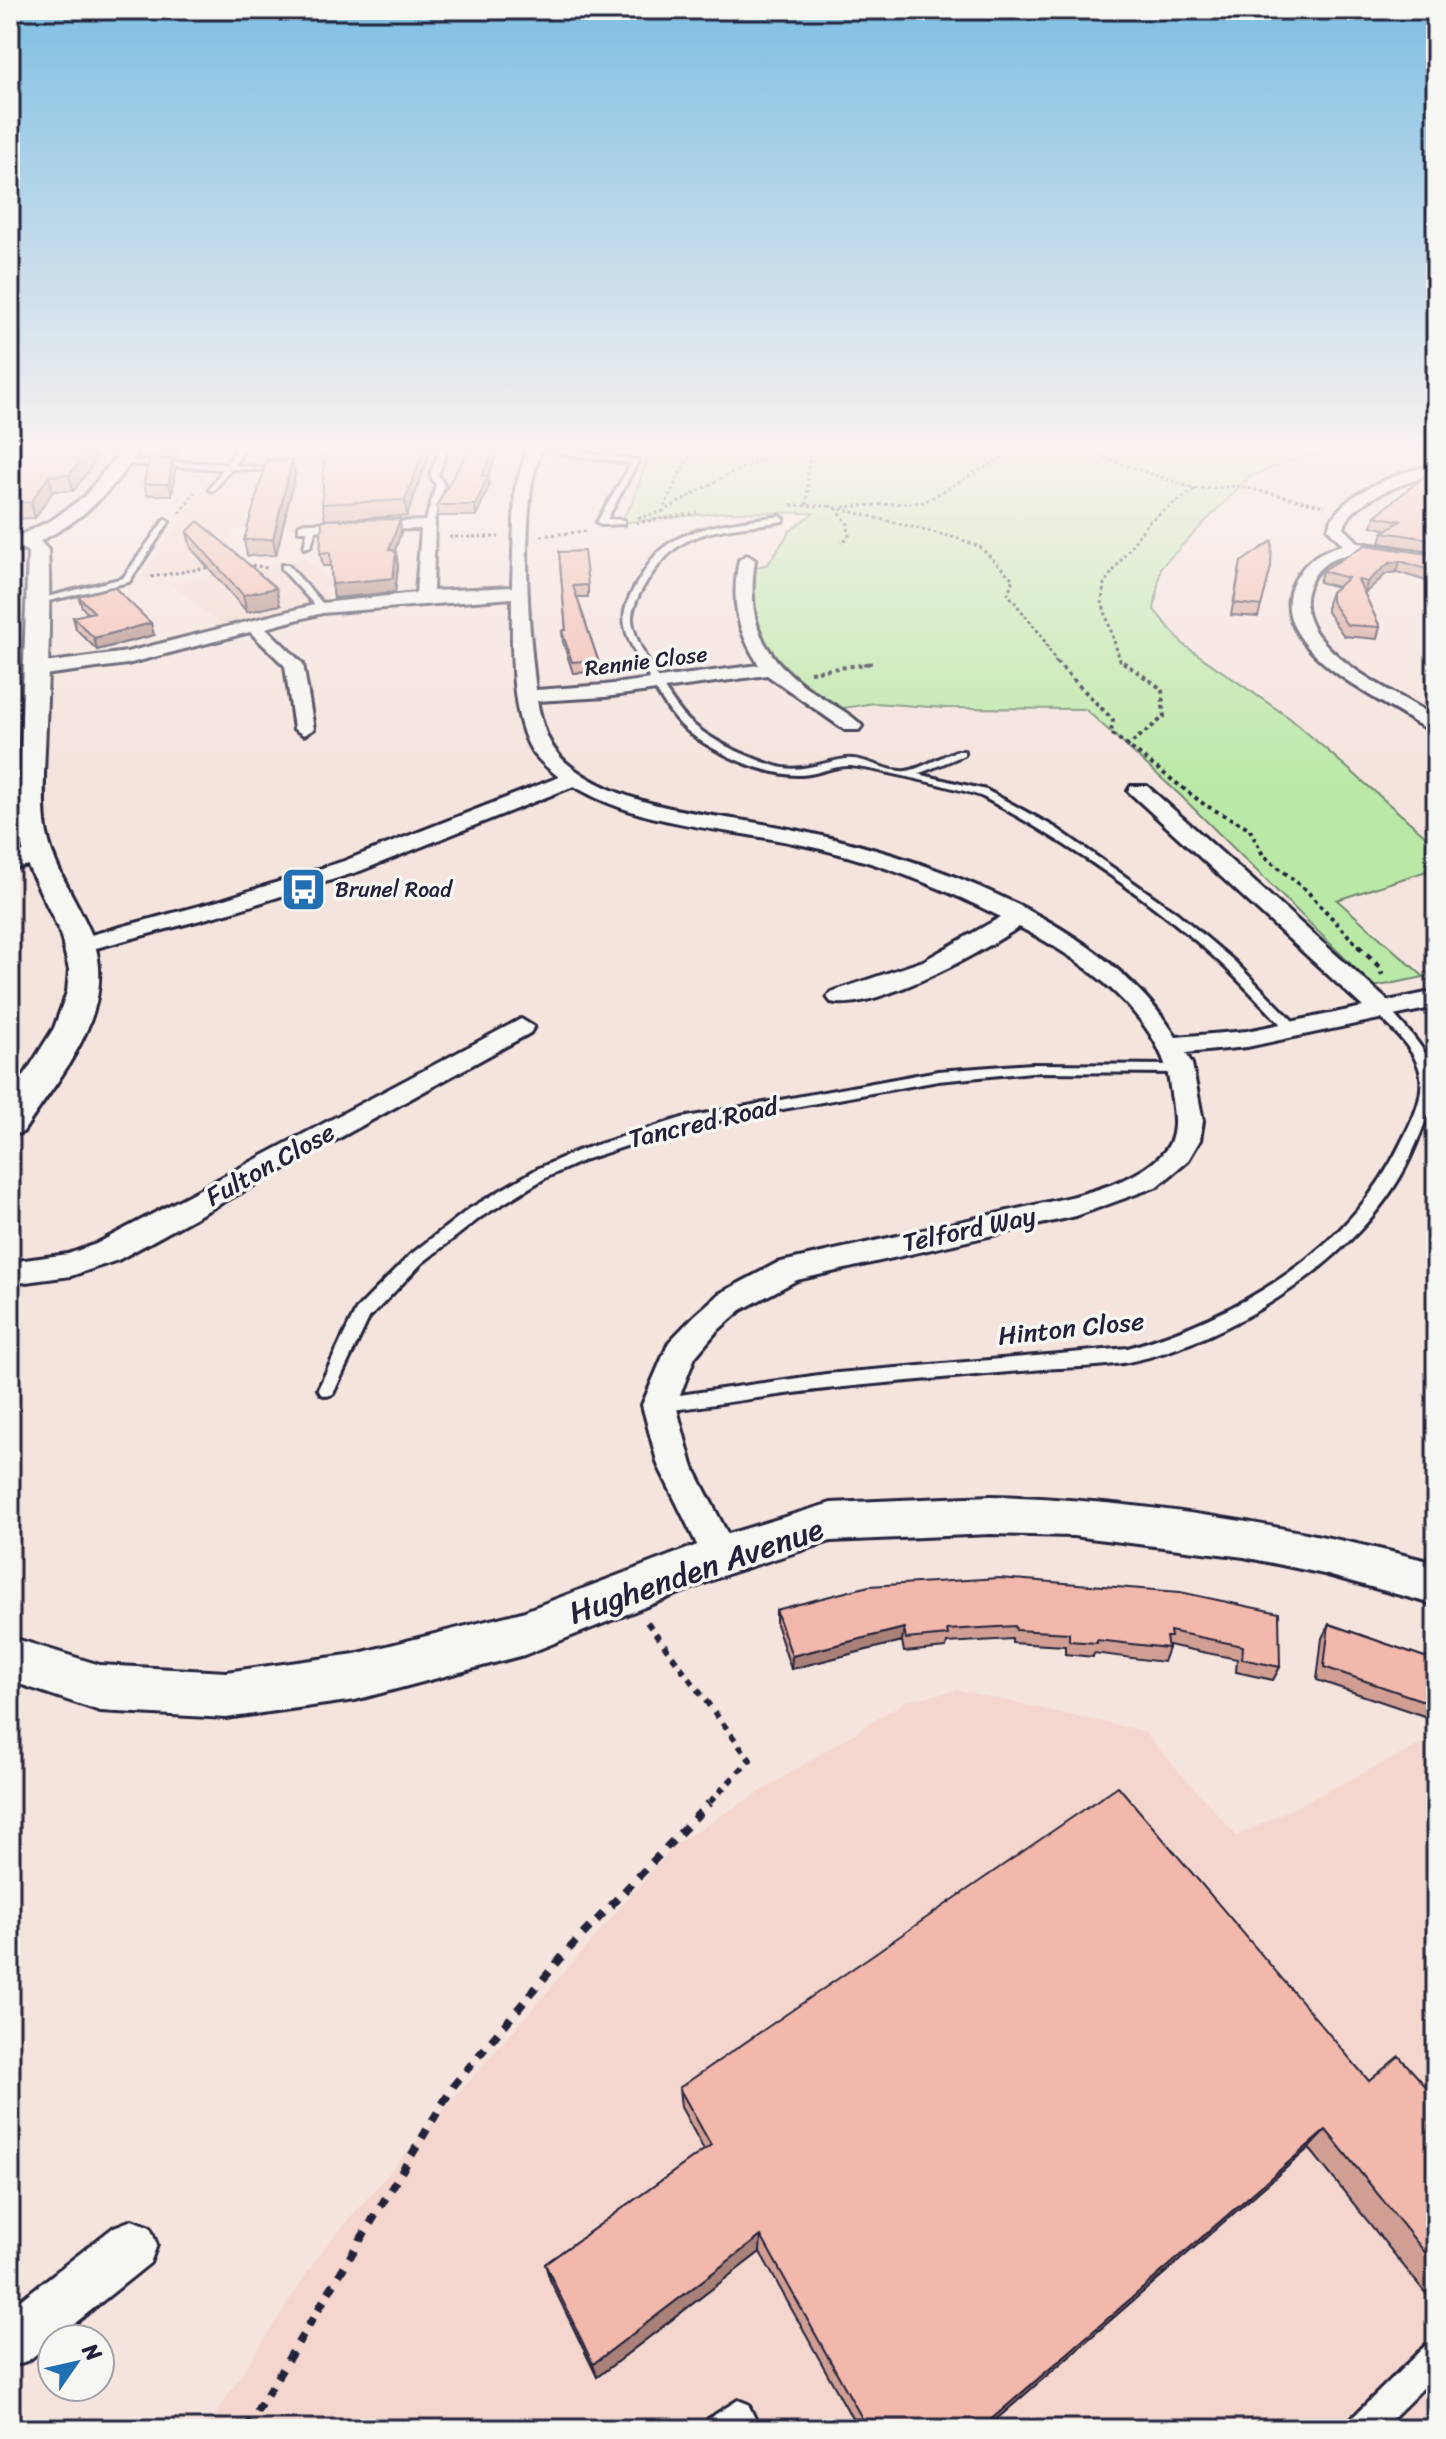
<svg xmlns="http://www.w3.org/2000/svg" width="1446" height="2439" font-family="Sriracha,sans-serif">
<rect width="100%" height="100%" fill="#f5e3dd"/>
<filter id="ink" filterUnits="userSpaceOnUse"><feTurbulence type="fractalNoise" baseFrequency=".0125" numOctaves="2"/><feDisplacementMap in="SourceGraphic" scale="16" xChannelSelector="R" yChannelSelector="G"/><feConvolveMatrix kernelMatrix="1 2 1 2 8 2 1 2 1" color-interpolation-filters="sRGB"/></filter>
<g filter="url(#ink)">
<path fill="#f4d6ce" d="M230 446H462L440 518H417L416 522 234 530 227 548 236 562 140 578Z
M305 558 334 587 321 590 329 599 221 625 169 583Z
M957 1690 1143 1731 1237 1836 1436 1737V2429H206L323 2249 676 1844 906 1701Z"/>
<path fill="#bae9a7" stroke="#6e8671" stroke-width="2" d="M651 446H1361L1314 457 1304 456 1250 476 1161 567 1154 610 1184 645 1291 719 1436 845V868L1337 900 1424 977 1374 987 1179 794 1085 709 945 708 874 703 838 709 813 695 778 665 749 621 752 568 768 564 790 531 813 513 727 512 619 523 633 502Z"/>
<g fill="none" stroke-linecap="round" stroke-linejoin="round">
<defs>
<path id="service" d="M239 446H247L234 465 263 468 259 470 231 469 213 491 209 489 223 469 122 464 118 462 122 460 226 464Z
M441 446H449L438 475 444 485 433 524 429 527 425 524 436 485 430 475Z
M532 446 639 460 607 519 624 520V524L601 525 597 522 631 464 535 449Z
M780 516 784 519 783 521C751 527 712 526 683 543 663 555 635 592 632 616 630 639 672 705 689 721 712 742 745 756 775 766 800 774 822 762 846 759 866 757 886 773 906 771 918 770 943 756 956 751H964V755L918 774 986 790 1056 828 1177 913 1234 961 1298 1026 1300 1029 1298 1032H1288C1267 1010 1247 988 1225 967 1156 902 1066 842 983 797 971 791 861 765 848 766 832 766 816 775 800 775 765 776 705 750 680 724 667 710 656 691 647 674 616 619 616 614 652 560 676 525 741 522 780 516Z
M165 519 169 522 129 582 40 603 35 600 123 578Z
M312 525 316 528 311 546 304 548 308 528Z
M282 565H288L325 606V610H319L282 569Z
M1380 1004 1385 1005C1446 1071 1446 1076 1410 1158 1365 1256 1232 1341 1128 1362 1101 1367 1072 1367 1044 1369 988 1374 931 1379 875 1384 803 1390 731 1402 659 1412L653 1410 650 1405 653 1400 659 1398 826 1374 1128 1348C1241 1315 1350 1251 1402 1141 1412 1121 1426 1095 1420 1071 1413 1045 1389 1028 1373 1008Z
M1032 1064 1181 1065 1188 1069 1181 1073 1032 1072 938 1081 684 1127 587 1159 547 1177 481 1217 422 1263 369 1318 333 1394 327 1396 321 1394 318 1389 356 1310 410 1255 469 1209 537 1169 577 1151 682 1118 938 1071Z
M1436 2341V2375L1382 2429H1346L1351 2419 1426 2345Z
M738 2400 748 2404 760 2429H703L708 2419Z"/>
<path id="minor" d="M528 446H542C539 460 532 474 531 489 523 554 528 625 536 690L605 685 759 665C736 629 731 601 739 560L747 555 755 560C745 627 765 661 821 697 834 706 852 714 862 726L859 730H845L767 675 605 697 537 701C543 729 549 751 573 768 630 810 707 813 774 826 910 851 1101 915 1176 1037L1247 1031 1363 1007 1128 791 1131 786H1147L1388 1001 1436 991V1007L1247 1047 1186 1053 1192 1064 1203 1121 1200 1140 1187 1162 1158 1186 1076 1216 797 1280 741 1310 716 1332 695 1357 676 1405 692 1465 739 1556 734 1567 721 1572 708 1567 658 1465 642 1405 669 1342 694 1316 719 1294 777 1263 1075 1196C1106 1187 1147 1176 1167 1148 1177 1133 1174 1116 1172 1100 1170 1089 1169 1075 1165 1064 1143 1003 1075 955 1019 927 984 951 872 1013 831 1002L827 997 831 992 923 961 1001 917C936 884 864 857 793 843 721 828 638 825 574 786L360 871 234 911 81 952 69 945 72 940 218 901 344 861 559 777C550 770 539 761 532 751 509 713 512 641 512 598L322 613 266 628 303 664 314 729 304 735 294 729 285 666 250 632 127 664 36 676 27 670 36 664 127 652 322 603 416 593 421 529 299 531V525L305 523 435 521 433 591 512 587 515 489Z
M1436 464V473C1410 482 1351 498 1344 528L1359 543 1436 554V564C1395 554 1322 535 1307 592 1303 608 1309 625 1320 638 1350 674 1396 693 1436 717V732C1421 728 1406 716 1393 709 1354 686 1264 637 1295 580 1306 560 1321 550 1343 545L1328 529C1338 492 1402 472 1436 464Z
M38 849 49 856 46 861 10 869V855Z
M521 1019 534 1027 530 1033 118 1260 71 1276 10 1284V1262L68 1254 96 1244Z
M132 2220 150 2227 157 2245 150 2263 29 2360 10 2367V2308L114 2227Z"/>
<path id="tertiary" d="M124 446H143C112 490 88 517 40 541L48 550 49 573C50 623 48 674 46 725 45 757 42 790 45 822 50 863 73 893 89 929 124 1004 62 1073 23 1132L10 1136V1098L54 1028 67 992 69 970 60 932 25 860 18 826 28 552 24 549 10 554V540L52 520 85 496Z
M991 1496C1143 1500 1289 1525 1436 1563V1605L1324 1574 1244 1557 1073 1536 991 1534 831 1541 730 1573 524 1655 355 1700 226 1718 100 1711 10 1681V1637L100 1665 226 1672 355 1654 522 1612 721 1536 831 1503Z"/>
</defs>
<use href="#service" stroke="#22223b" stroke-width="6"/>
<use href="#minor" stroke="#22223b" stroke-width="6"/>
<use href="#tertiary" stroke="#22223b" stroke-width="6"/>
<path stroke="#22223b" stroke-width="3" stroke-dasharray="3 3" stroke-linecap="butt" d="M1070 446 1195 489 1239 486 1325 506
M696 452 722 446
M791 505 829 506
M807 505 809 446
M829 506 960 539 980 547 1013 579 1008 594 1041 635 1057 664
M843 507 924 502 1022 446
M836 508 848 524 849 537 841 542
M662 512 729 474 770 456 780 446
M180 513 195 492
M638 518 662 512 681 471 698 446
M636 523 697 513
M541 536 587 531
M449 537H499
M246 564 267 568
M151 577 212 567
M863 664 873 663
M1126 664 1120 660 1102 602 1104 584 1149 521 1195 489"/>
<path stroke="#22223b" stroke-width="4" stroke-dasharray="4 4" stroke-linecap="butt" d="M1056 662 1113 720 1111 733 1205 805 1249 828 1263 855 1306 890 1360 948
M1123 662 1162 689 1164 717 1125 748
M810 672 873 663"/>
<path stroke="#22223b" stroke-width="5" stroke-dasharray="6 6" stroke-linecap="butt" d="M1358 946 1380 967 1382 975"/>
<path stroke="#22223b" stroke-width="6" stroke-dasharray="7 7" stroke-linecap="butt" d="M647 1622 750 1760 707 1805"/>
<path stroke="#22223b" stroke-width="8" stroke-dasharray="10 10" stroke-linecap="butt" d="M246 2429 454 2085 567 1951 709 1803"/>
<use href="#service" fill="#f6f6f2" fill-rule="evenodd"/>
<use href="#minor" fill="#f6f6f2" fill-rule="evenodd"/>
<use href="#tertiary" fill="#f6f6f2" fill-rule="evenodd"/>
</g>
<path fill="#d09e93" stroke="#22223b" stroke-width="2" d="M10 446 94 458 95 462 73 491H53L35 518 10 519Z
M160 446H178L176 459 160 458 157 449Z
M432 446 407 516 325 520 322 504Z
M471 446H501L487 476 489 486 476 516H438L437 505Z
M594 446H627L624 449Z
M172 459 175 470 172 495H147L144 484Z
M292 460 295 475 276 555 247 556 244 540Z
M1436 467V552L1380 543 1383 532 1387 530 1372 526 1375 516 1428 473 1430 469Z
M187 532 280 605 247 612 191 548Z
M401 532 394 552H396L398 566 395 592 334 598 332 584 331 566H323L320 553Z
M559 552 588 585V597H577L598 660 599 672 573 673 563 642 562 631 566 630Z
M1436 555V584L1397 572 1386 574 1364 593 1380 627 1377 639 1344 636 1327 612V603L1331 592 1337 587 1319 582 1322 571Z
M1241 562 1271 567 1258 617 1231 615Z
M78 596 154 635 97 650 76 629 73 617 88 614 82 607Z
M1180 1592 1280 1667 1273 1680 1236 1672 1237 1659 1168 1645V1648L1163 1662 1094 1653 1093 1657 1065 1654V1646L1012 1643V1639L947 1643 946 1648 904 1652 902 1641 791 1669 776 1624V1610Z
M1329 1624 1436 1661V1720L1317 1680 1322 1638Z
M1369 2081 1436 2098V2296L1431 2300 1309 2148 985 2429H858L760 2252 597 2377 550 2280 545 2264 704 2150 681 2107 679 2088Z"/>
<path fill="#a98178" stroke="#22223b" stroke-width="2" d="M90 446H105L94 458 95 462 73 491 69 475Z
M174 446H178L176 459 174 450Z
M425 446H432L407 516 405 500Z
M495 446H501L483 486 482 476Z
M172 459 175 470 172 495 169 484Z
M292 460 295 475 276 555 273 539Z
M49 476 53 491 35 518 31 502Z
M488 476 489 486 476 516 475 505Z
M400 519 401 532 391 563 389 549Z
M396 552 398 566 395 592 334 598 332 584Z
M1400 561 1397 572 1386 574 1364 594 1367 582 1389 563Z
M276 588 280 605 247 612 243 595Z
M151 623 154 635 97 650 94 638Z
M904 1628 902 1641 791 1669 792 1656Z
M1326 2130 1309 2148 985 2429H980Z
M761 2236 760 2252 597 2377 593 2364Z"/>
<path fill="#f2b8ab" stroke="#22223b" stroke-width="2" d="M10 446H91V447L69 475 49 476 31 502 10 503Z
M160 446H174V450L157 449Z
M325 446H425L405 500 322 504Z
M471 446H495L482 476H488L475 505H437Z
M149 458 172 459 169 484H144Z
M267 460H292L273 539 244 540Z
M1436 467V540L1383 532 1401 521 1375 516 1432 470 1430 469Z
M400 519 389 549 396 552 393 578 332 584 330 552 320 553 322 520Z
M198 521 276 588 243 595 187 532Z
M1272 541 1271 567 1261 606 1234 603 1241 562Z
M1365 545 1436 555V572L1400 561 1389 563 1367 582 1358 580 1380 627 1347 625 1331 601V592L1348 578 1322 571Z
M584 551 588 585 573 586 598 660 572 662 562 631 566 630 559 552Z
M114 587 151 623 94 638 73 617 94 612 78 596Z
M999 1578 1180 1592 1279 1613 1280 1667 1242 1659 1243 1646 1170 1631 1171 1637H1166L1168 1648 1097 1640V1643L1069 1641V1633L1016 1630 1015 1626 947 1630 948 1635 906 1639 904 1628 792 1656 776 1610 869 1586Z
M1329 1624 1436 1661V1705L1324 1667Z
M1118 1786 1369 2081 1399 2056 1436 2098V2266L1326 2130 980 2429H868L761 2236 593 2364 545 2264 711 2145 679 2088Z"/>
</g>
<linearGradient id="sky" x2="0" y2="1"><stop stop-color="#7ebfe3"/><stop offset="0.57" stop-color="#faf2f0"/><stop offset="1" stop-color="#faf2f0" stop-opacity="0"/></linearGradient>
<rect width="1446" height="788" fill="url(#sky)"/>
<defs>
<symbol id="bus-square" viewBox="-11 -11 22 22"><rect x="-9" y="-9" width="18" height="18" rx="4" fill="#1f6fb2" stroke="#f6f6f2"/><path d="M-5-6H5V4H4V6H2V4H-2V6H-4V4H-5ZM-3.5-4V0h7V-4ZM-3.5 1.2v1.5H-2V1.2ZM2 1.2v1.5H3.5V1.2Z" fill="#fff"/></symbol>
</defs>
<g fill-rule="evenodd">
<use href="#bus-square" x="278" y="864" width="51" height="51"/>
</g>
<g text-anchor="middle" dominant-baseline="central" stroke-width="7" stroke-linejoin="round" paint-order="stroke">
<g font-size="22" fill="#22223b" stroke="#f6f6f2">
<text transform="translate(646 661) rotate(-7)">Rennie Close</text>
</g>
<g font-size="22" fill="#22223b" stroke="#f6f6f2" text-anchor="start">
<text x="335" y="889">Brunel Road</text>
</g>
<g font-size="26" fill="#22223b" stroke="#f6f6f2">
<text transform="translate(703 1122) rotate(-13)">Tancred Road</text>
<text transform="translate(270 1164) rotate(-29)">Fulton Close</text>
<text transform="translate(969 1229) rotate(-12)">Telford Way</text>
<text transform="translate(1071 1328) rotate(-6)">Hinton Close</text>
</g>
<g font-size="32" fill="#22223b" stroke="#f6f6f2">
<text transform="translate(696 1571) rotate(-19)">Hughenden Avenue</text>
</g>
</g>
<rect width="1446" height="2439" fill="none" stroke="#f6f6f2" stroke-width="40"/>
<rect x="20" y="20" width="1406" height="2399" fill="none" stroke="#22223b" stroke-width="3" filter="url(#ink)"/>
<g transform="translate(76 2363) rotate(56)"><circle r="38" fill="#f6f6f2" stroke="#a1a1a9" stroke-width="2"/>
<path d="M0-6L14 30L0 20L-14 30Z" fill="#1f6fb2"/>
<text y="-12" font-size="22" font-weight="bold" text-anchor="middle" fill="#22223b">N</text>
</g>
</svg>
